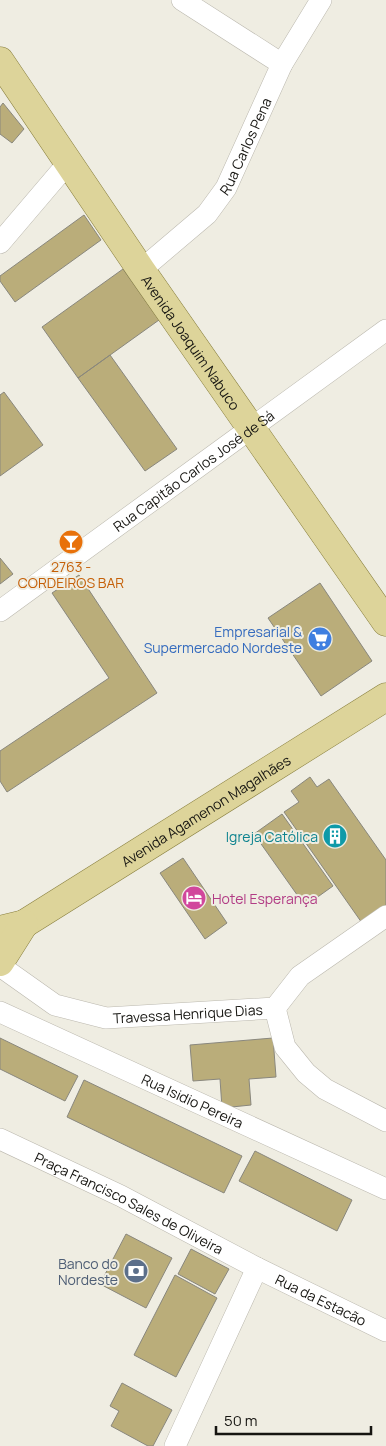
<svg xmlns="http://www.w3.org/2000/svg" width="386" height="1446" font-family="Manrope,sans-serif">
<rect width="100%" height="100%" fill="#efede2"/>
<path fill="#baad7a" stroke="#89877d" d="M3 103 24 129 12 143 0 134V107Z
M84 215 101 240 15 302 0 281V276Z
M123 269 159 320 78 378 42 327Z
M110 355 177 449 145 471 78 378Z
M4 392 43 445 0 476V395Z
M0 558 13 574 0 584Z
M79 575 157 693 7 792 0 781V751L109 678 52 593Z
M320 583 372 661 321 696 268 618Z
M310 777 317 787 329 779 386 860V906L362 923 284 812 299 802 291 791Z
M282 814 333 886 305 906 254 834Z
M183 858 227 923 205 939 160 873Z
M0 1038 78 1076 65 1101 0 1069Z
M273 1038 276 1077 249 1079 251 1105 222 1108 220 1079 193 1081 190 1045Z
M84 1080 242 1156 224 1193 67 1117Z
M255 1151 352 1200 337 1231 239 1181Z
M126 1234 172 1258 146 1308 100 1284Z
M191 1249 229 1269 215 1294 178 1274Z
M175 1275 217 1298 176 1377 134 1355Z
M122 1383 172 1410 153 1446H148L111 1426 119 1411 110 1406Z"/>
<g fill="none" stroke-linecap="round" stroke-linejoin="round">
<defs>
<g id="minor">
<path d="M182 0 282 64"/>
<path d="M0 243 68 163"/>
<path id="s1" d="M141 270 207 214 226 188 282 64 321 0"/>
<path id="s2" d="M0 611 386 330"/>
<path id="s3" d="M0 966 55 1005 106 1018 275 1008 300 976 386 916"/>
<path d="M275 1008 285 1047 306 1073 325 1089 386 1121"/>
<path id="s4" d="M0 1012 386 1189"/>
<path id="s5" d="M0 1139 121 1196 257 1268 386 1331"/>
<path d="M175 1446 257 1268"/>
</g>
<g id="major">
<path id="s6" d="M0 61 141 270 386 622"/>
<path id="s7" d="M0 930 24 924 386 697"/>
<path d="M0 962 24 924"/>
</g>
</defs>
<use href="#minor" stroke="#bbb8ae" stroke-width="22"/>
<use href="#major" stroke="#887f3e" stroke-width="29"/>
<use href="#minor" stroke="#fff" stroke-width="21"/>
<use href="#major" stroke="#ddd49a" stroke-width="28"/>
</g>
<defs>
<symbol id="bar-disc" viewBox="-11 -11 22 22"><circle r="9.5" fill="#e8710a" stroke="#efede2"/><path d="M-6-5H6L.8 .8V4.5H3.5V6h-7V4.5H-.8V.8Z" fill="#fff"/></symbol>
<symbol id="supermarket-disc" viewBox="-11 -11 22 22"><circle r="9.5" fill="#3f7fe0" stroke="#efede2"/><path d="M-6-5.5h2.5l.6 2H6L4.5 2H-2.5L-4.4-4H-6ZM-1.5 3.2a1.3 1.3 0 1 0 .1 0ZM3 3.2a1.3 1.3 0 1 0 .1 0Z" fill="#fff"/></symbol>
<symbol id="building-disc" viewBox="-11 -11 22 22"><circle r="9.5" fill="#0f9aa8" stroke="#efede2"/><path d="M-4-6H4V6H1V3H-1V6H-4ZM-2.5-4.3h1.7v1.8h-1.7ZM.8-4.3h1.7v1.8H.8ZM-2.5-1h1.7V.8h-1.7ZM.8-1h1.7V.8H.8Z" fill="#fff"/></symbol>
<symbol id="hotel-disc" viewBox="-11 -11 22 22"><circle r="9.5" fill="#d1479c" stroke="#efede2"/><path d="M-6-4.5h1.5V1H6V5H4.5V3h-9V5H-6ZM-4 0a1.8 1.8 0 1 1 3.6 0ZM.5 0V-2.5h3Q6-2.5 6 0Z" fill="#fff"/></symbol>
<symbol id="bank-disc" viewBox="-11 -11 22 22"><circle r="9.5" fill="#5c6f8a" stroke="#efede2"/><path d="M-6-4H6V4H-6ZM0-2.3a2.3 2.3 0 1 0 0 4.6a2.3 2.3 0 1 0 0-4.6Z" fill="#fff"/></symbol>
</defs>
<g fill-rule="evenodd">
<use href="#bar-disc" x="57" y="528" width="28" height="28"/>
<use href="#supermarket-disc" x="306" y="625" width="28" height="28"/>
<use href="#building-disc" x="321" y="822" width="28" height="28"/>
<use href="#hotel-disc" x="180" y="884" width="28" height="28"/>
<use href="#bank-disc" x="122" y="1257" width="28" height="28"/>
</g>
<g text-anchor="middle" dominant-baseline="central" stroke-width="4" stroke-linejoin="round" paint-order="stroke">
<g font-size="14" fill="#161511" stroke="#efede2">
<text stroke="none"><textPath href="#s1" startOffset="165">Rua Carlos Pena</textPath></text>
<text stroke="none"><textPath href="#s6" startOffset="340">Avenida Joaquim Nabuco</textPath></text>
<text stroke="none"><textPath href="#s2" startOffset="239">Rua Capitão Carlos José de Sá</textPath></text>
<text stroke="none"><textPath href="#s7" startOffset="239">Avenida Agamenon Magalhães</textPath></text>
<text stroke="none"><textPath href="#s3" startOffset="202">Travessa Henrique Dias</textPath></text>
<text stroke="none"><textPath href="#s4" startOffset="212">Rua Isidio Pereira</textPath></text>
<text stroke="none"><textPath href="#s5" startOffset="144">Praça Francisco Sales de Oliveira</textPath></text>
<text stroke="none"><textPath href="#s5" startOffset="359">Rua da Estacão</textPath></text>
</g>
<g font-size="14" fill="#c56008" stroke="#efede2">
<text x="71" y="566">2763 -<tspan x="71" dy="16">CORDEIROS BAR</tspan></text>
</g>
<g font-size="14" fill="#366cbe" stroke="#efede2" text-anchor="end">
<text x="302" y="631">Empresarial &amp;<tspan x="302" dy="16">Supermercado Nordeste</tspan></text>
</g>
<g font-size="14" fill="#0d838f" stroke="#efede2" text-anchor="end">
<text x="318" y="836">Igreja Católica</text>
</g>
<g font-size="14" fill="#b23c85" stroke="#efede2" text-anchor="start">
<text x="212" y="898">Hotel Esperança</text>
</g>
<g font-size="14" fill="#4e5e75" stroke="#efede2" text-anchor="end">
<text x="118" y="1263">Banco do<tspan x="118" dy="16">Nordeste</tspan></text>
</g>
</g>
<path d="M216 1426v8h155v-8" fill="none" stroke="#161511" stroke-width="2.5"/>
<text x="224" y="1426" font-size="15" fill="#161511" stroke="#efede2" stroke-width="4" paint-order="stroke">50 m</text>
</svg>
